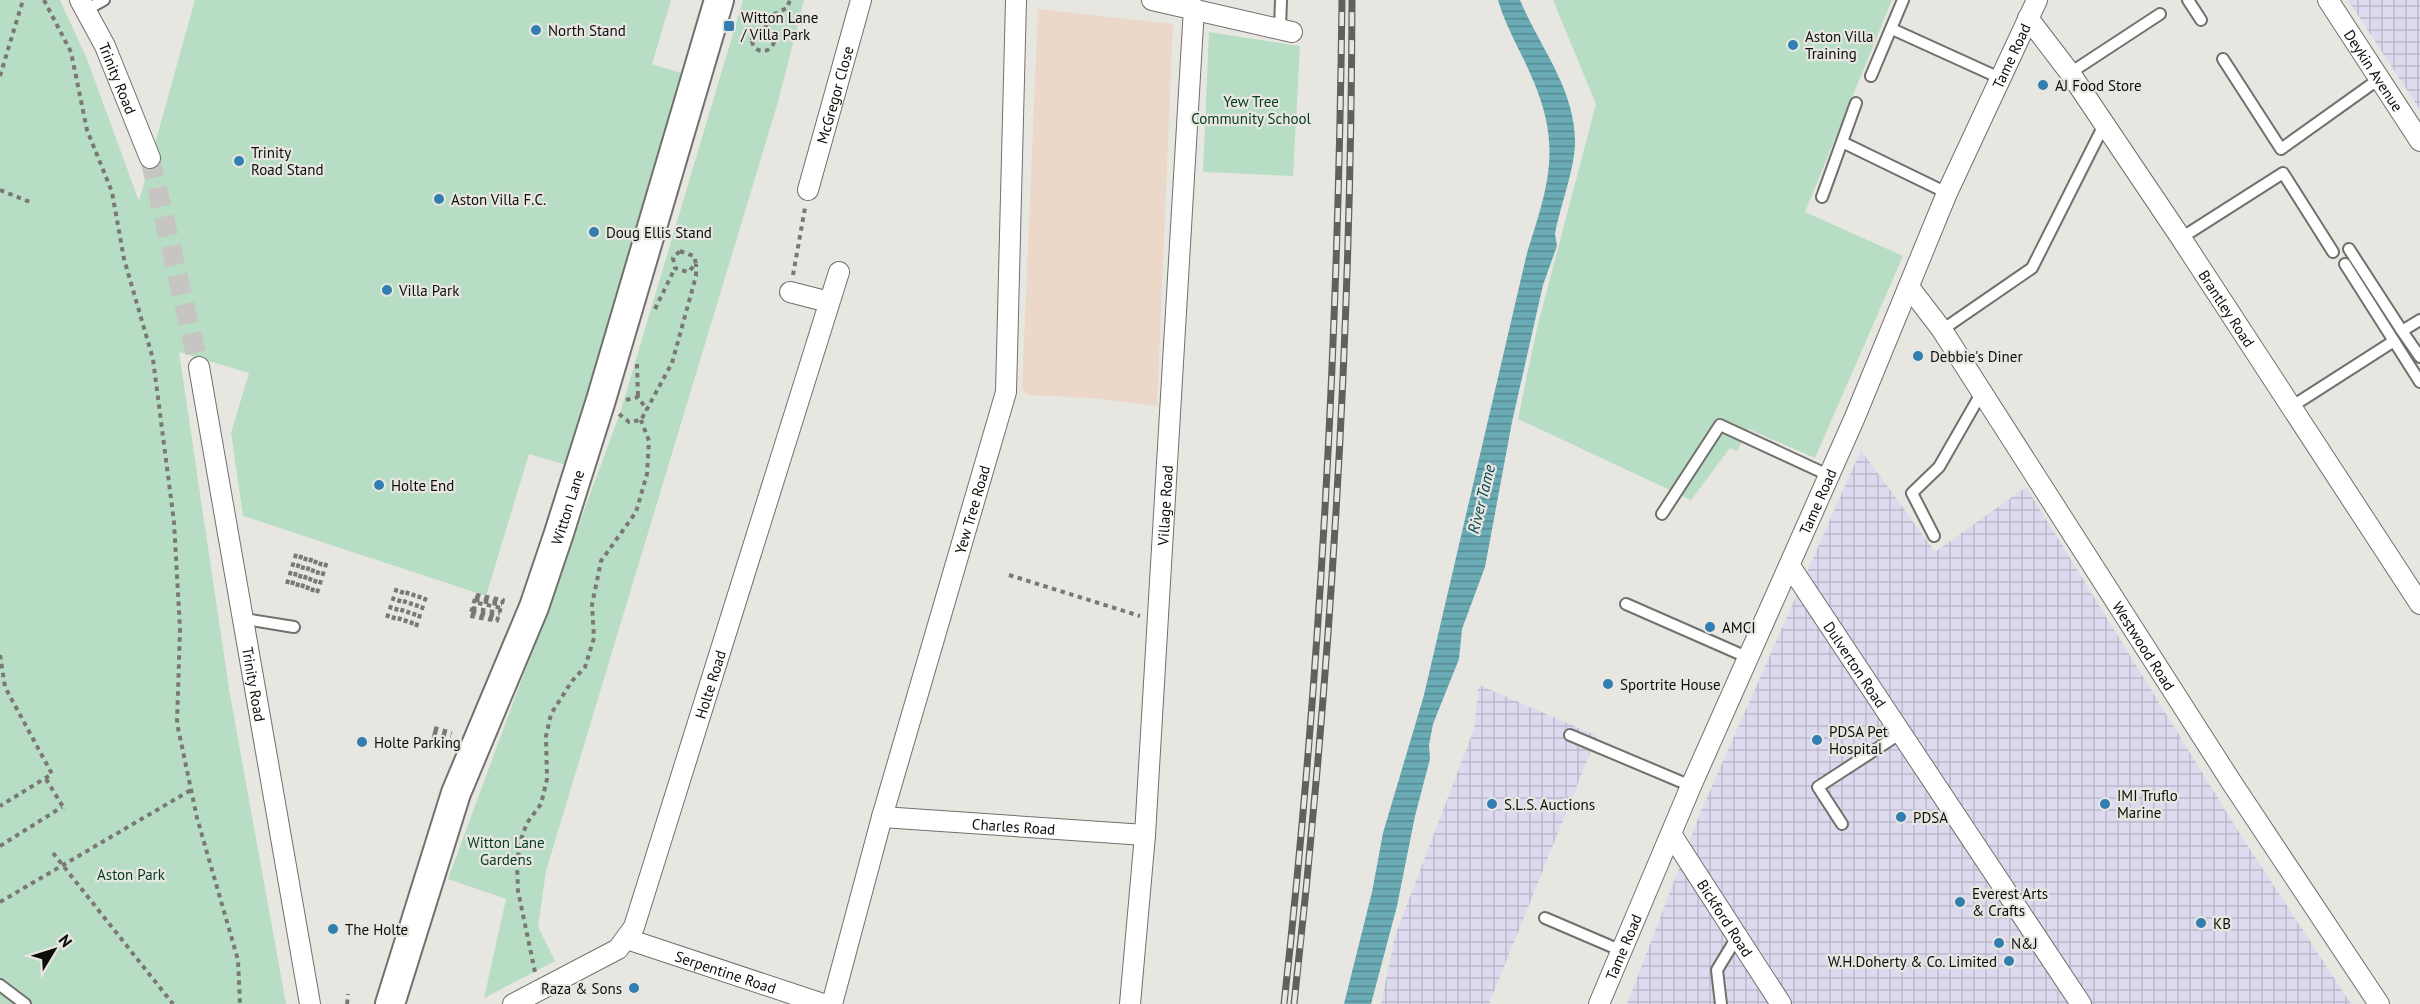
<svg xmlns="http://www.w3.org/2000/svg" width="2420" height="1004" font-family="'PT Sans',sans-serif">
<defs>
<pattern id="industrial-grid" width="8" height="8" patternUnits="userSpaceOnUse" patternTransform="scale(1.5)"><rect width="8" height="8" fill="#ddd9ef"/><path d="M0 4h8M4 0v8" fill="none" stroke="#bcb9cc"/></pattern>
<pattern id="water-rules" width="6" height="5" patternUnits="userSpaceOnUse" patternTransform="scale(1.5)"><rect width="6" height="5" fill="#6aabb6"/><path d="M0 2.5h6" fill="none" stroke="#568a92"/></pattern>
</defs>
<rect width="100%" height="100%" fill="#e8e6e1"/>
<path fill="url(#industrial-grid)" d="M2348 0H2420V110Z
M1861 450 1935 552 2026 487 2240 834 2351 1004H1627L1701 811Z
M1479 685 1597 736 1489 1004H1381L1395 936 1474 729Z"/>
<path fill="#ecd8c9" d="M1038 9 1173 24 1157 406 1091 398 1027 395 1022 389Z"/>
<path fill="#b7dec4" d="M0 0H60L87 59 139 201 195 0H671L652 64 691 76 573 467 529 454 486 596 243 516 231 433 249 373 179 352 229 689 286 1004H0Z
M743 0H804L778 102 546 871 538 927 555 961 484 998 506 899 448 879 620 413Z
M1553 0H1892L1805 212 1903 256 1815 458 1748 429 1737 451 1730 448 1691 500 1518 419 1537 328 1596 104Z
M1209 32 1300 46 1293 176 1203 172Z"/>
<path fill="url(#water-rules)" d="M1498 0H1520C1540 48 1576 90 1575 144 1574 171 1560 207 1555 234L1557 246 1543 285 1512 422 1485 567 1462 629 1459 659 1433 724 1429 745 1430 759 1415 816 1397 906 1371 1004H1344L1372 892 1383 833 1424 695 1527 253C1548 187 1562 147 1533 80 1522 53 1506 28 1498 0Z"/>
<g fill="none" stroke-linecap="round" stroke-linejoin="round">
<path stroke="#c7c5c1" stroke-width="20" stroke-dasharray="20 10" stroke-linecap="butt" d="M150 158 199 367"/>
<defs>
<path id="service" d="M2188 0 2201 20
M86 10 104 0
M1280 29 1281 0
M1892 29 2002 79
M2223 59 2281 149 2379 79
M2070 73 2160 14
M1871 76 1903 0
M1842 142 1947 193
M1822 197 1856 103
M2181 238 2283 173 2333 252
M2349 249 2402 331
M2345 264 2420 382
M2420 320 2402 331 2420 357
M1942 330 2032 268 2104 125
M2291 407 2394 341
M1662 514 1720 425 1828 475
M1934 536 1912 493 1939 467 1982 392
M1626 604 1749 658
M245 619 294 627
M1570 735 1691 786
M1842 824 1818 787 1901 733
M1545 918 1622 951
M0 985 25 1004
M1721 1004 1717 970 1737 937"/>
<g id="minor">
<path id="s1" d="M80 0 105 46 150 158"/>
<path d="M1152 0 1292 32"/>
<path id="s2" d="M2328 0 2420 141"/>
<path id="s3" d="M2028 18 2070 73 2181 238 2420 604"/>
<path id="s4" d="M808 190 861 0"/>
<path id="s5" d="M1909 287 1942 330 2232 783 2379 1004"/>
<path d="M790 292 829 302"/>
<path id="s6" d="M199 367 310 1004"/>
<path id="s7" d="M1790 566 2081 1004"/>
<path id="s8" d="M882 817 1145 835"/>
<path id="s9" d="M1671 834 1781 1004"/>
<path id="s10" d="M627 939 823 1004"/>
<path id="s11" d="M513 1004 618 949 634 927 839 272"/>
<path id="s12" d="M832 1004 882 817 1006 392 1016 0"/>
<path id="s13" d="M1130 1004 1145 835 1194 8"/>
<path id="s14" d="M1599 1004 1691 786 1855 417 1947 193 2037 0"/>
</g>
<g id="secondary">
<path id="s15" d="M390 1004 456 793 534 607 559 533 601 400 719 0"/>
</g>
</defs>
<use href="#service" stroke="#72706c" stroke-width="14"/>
<use href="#minor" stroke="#72706c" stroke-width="22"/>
<use href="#secondary" stroke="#72706c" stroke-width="32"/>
<path stroke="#797874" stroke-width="4" stroke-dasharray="4.5 4.5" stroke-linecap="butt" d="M44 0 71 52 87 130 112 192 124 259 153 359 174 522 180 629 177 723 197 818 238 960 240 1004
M765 29 769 17 787 8 790 0
M752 40a11 11 0 1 1 22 0a11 11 0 1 1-22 0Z
M0 76 23 0
M0 190 30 202
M680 251 694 256 696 264 688 272 675 268 673 258Z
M793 275 805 208
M655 309 675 268
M637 364 638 397
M626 400 638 397 647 410
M619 414 629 422 641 420 672 363 696 276V264
M1009 575 1140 616
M287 584 297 551
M292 585 302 553
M297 587 307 554
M302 588 312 556
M307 590 317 557
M312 592 322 559
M317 593 327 561
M476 595 503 600 497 621 470 616Z
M475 597 502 603
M475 600 502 605
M478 603 501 608
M472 608 500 613
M472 611 499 616
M471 614 498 619
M387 618 398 584
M393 620 404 586
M399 621 409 588
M405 623 415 590
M411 625 421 592
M416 627 427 594
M0 655 5 687 52 774 0 806
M434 728 452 733
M433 732 451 736
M432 736 450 740
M46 779 65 810
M0 846 62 807
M53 853 173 1004
M0 902 191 790
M535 972 518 891 517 865 520 842 527 823 541 804 547 779 546 736 551 714 572 681 585 667 594 638 592 605 601 561 636 512 647 474 649 441 641 420
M347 1004 348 994"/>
<use href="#service" stroke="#fff" stroke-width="10"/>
<use href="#minor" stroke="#fff" stroke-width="20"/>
<use href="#secondary" stroke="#fff" stroke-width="28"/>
<defs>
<path id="rail" d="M1284 1004C1321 671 1338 335 1342 0
M1294 1004C1331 671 1351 335 1352 0"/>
</defs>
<use href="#rail" stroke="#61605d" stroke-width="7"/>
<use href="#rail" stroke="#e8e6e1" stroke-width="4.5" stroke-dasharray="14" stroke-linecap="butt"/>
</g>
<g fill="#327eb1" stroke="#e8e6e1" stroke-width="2">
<rect x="723" y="20" width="12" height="12" rx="3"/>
<circle cx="536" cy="30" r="6"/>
<circle cx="1793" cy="45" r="6"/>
<circle cx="2043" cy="85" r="6"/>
<circle cx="239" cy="161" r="6"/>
<circle cx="439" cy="199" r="6"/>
<circle cx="594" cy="232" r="6"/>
<circle cx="387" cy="290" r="6"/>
<circle cx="1918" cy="356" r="6"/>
<circle cx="379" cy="485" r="6"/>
<circle cx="1710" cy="627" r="6"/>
<circle cx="1608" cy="684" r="6"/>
<circle cx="1817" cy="740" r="6"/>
<circle cx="362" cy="742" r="6"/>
<circle cx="1492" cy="804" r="6"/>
<circle cx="2105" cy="804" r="6"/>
<circle cx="1901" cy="817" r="6"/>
<circle cx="1960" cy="902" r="6"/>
<circle cx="2201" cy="923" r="6"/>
<circle cx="333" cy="929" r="6"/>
<circle cx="1999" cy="943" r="6"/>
<circle cx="2009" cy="961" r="6"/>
<circle cx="634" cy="988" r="6"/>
</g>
<g text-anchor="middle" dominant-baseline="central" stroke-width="4.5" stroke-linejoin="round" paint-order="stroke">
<g font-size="15" fill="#0d0d0b" stroke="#e8e6e1" text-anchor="start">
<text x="741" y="17">Witton Lane<tspan x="741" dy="17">/ Villa Park</tspan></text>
<text x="548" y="30">North Stand</text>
<text x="1805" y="36">Aston Villa<tspan x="1805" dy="17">Training</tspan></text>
<text x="2055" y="85">AJ Food Store</text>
<text x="251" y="152">Trinity<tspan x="251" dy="17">Road Stand</tspan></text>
<text x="451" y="199">Aston Villa F.C.</text>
<text x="606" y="232">Doug Ellis Stand</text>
<text x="399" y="290">Villa Park</text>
<text x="1930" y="356">Debbie's Diner</text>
<text x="391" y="485">Holte End</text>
<text x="1722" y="627">AMCI</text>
<text x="1620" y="684">Sportrite House</text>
<text x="1829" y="731">PDSA Pet<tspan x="1829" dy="17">Hospital</tspan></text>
<text x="374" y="742">Holte Parking</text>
<text x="2117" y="795">IMI Truflo<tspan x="2117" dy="17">Marine</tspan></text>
<text x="1504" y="804">S.L.S. Auctions</text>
<text x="1913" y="817">PDSA</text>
<text x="1972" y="893">Everest Arts<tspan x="1972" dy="17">&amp; Crafts</tspan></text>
<text x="2213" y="923">KB</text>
<text x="345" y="929">The Holte</text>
<text x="2011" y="943">N&amp;J</text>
<text x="1997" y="961" text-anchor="end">W.H.Doherty &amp; Co. Limited</text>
<text x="622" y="988" text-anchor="end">Raza &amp; Sons</text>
</g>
<g font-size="15" fill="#0d0d0b" stroke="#e8e6e1">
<text stroke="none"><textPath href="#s14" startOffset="1034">Tame Road</textPath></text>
<text stroke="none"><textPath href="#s2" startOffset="84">Deykin Avenue</textPath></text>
<text stroke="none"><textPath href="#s1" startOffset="87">Trinity Road</textPath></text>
<text stroke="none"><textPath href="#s4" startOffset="99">McGregor Close</textPath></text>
<text stroke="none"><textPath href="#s3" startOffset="352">Brantley Road</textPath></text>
<text stroke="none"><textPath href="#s14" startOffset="548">Tame Road</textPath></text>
<text stroke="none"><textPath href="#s13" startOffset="500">Village Road</textPath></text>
<text stroke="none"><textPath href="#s15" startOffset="528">Witton Lane</textPath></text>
<text stroke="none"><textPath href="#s12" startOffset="514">Yew Tree Road</textPath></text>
<text stroke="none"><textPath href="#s5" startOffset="429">Westwood Road</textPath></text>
<text stroke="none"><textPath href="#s7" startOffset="118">Dulverton Road</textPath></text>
<text stroke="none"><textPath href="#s11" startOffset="400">Holte Road</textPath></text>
<text stroke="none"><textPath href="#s6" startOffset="322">Trinity Road</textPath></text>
<text stroke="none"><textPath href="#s8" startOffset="132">Charles Road</textPath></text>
<text stroke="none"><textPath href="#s9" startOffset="100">Bickford Road</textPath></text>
<text stroke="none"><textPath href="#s14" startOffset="62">Tame Road</textPath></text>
<text stroke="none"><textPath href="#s10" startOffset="104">Serpentine Road</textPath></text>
</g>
<g font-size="15" fill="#003c1f" stroke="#e8e6e1">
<text x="1251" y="101">Yew Tree<tspan x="1251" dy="17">Community School</tspan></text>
<text x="506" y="842">Witton Lane<tspan x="506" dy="17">Gardens</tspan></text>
<text x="131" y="874">Aston Park</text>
</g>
<g font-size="16" font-style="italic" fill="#05444c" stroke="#e8e6e1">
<text transform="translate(1481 499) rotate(-76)">River Tame</text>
</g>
</g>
<g transform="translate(54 950) rotate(52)" stroke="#e8e6e1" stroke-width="4.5" paint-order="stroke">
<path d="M0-4.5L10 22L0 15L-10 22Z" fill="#0d0d0b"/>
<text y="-9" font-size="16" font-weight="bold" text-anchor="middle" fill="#0d0d0b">N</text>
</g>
</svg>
